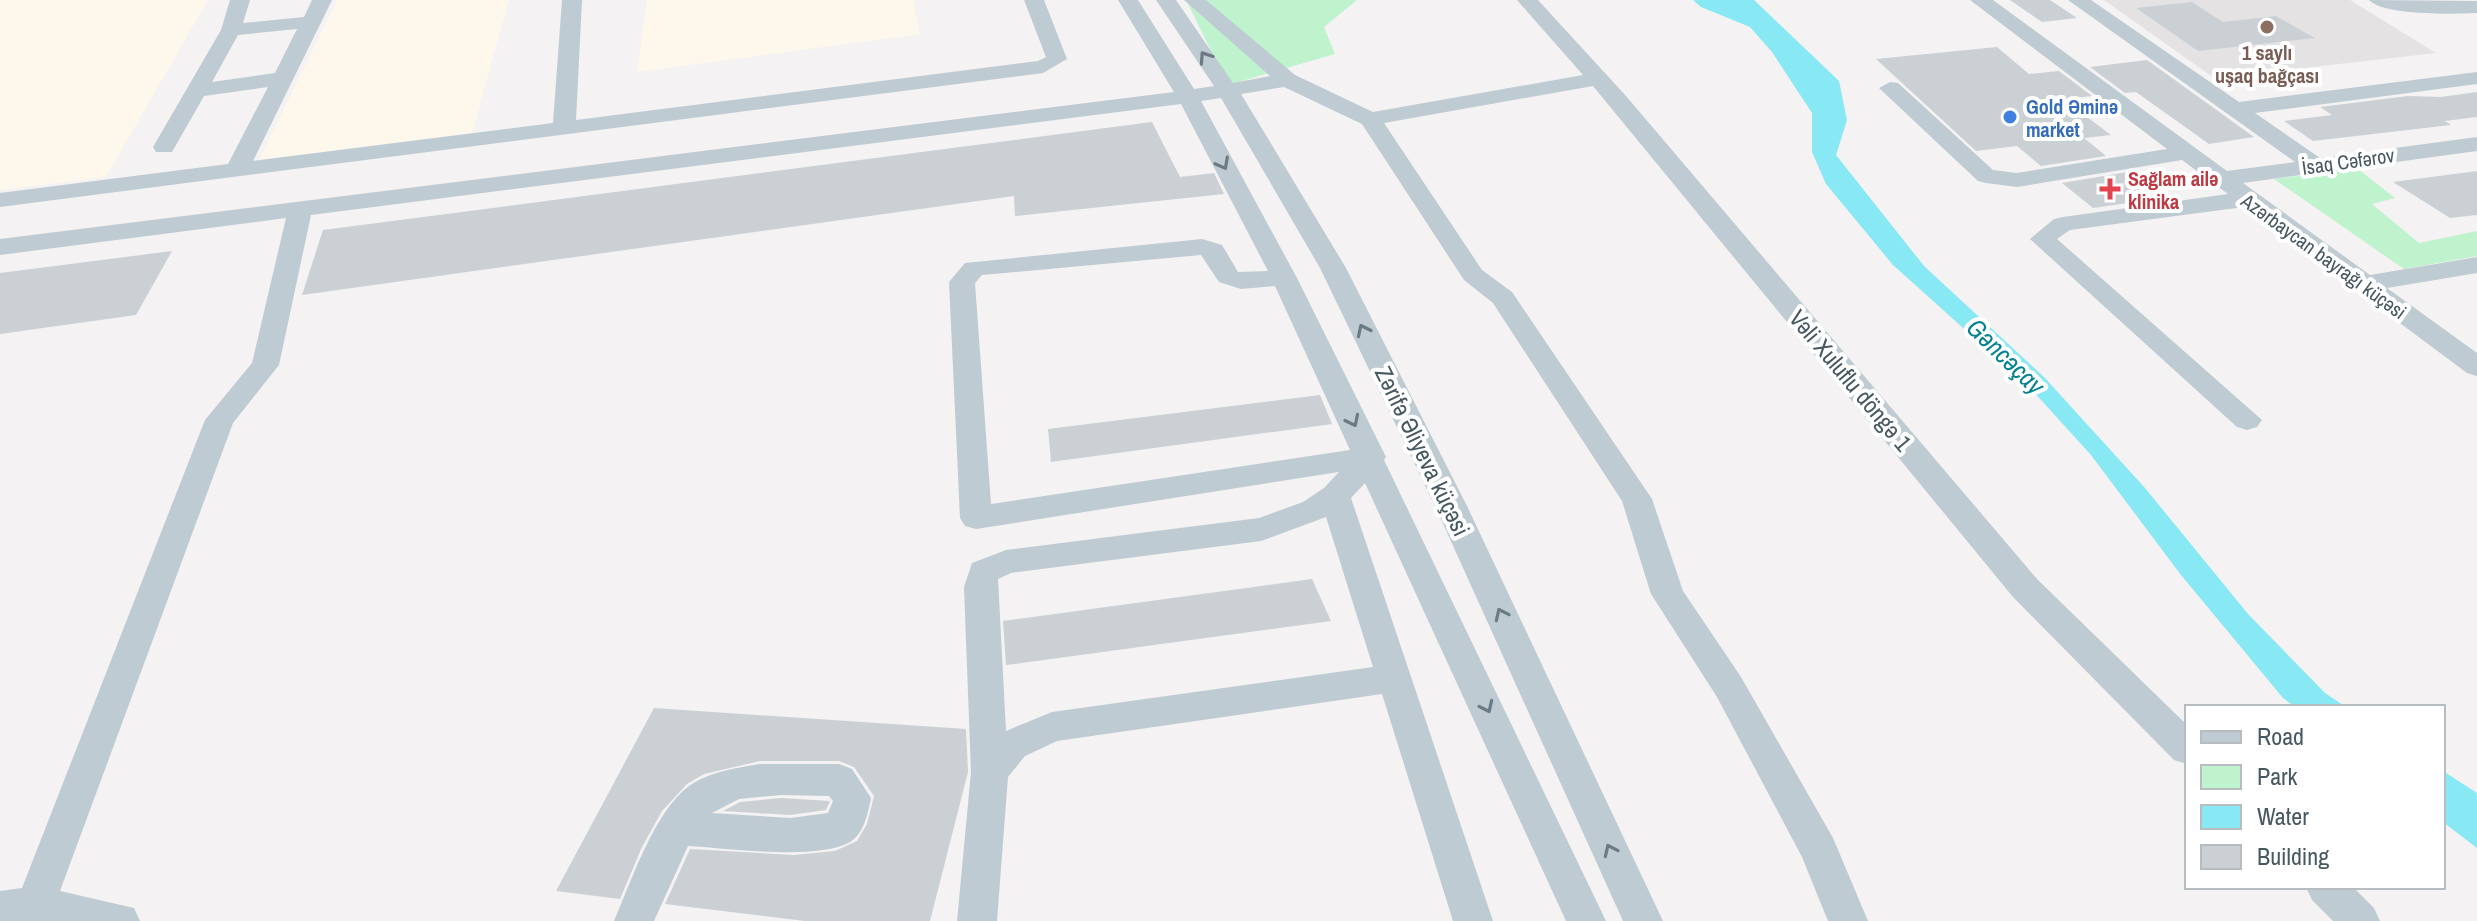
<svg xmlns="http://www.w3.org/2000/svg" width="2477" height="921" font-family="'Archivo Narrow',sans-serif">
<rect width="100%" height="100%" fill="#f4f2f2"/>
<path fill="#fef7ec" d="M0 0H208L106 177 0 190Z
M337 0H509L472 133 259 160Z
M647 0H913L920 34 637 72Z"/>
<path fill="#e5e2e4" d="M2104 0H2350L2436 53 2214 78Z"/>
<path fill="#bef3cd" d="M1186 0H1357L1324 27 1335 54 1228 85Z
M2357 168 2395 198 2372 204 2419 243 2477 231V256L2404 269 2274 179Z"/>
<path fill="#88e8f3" d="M1693 0H1754L1839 81 1847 120 1836 155 1924 266 2044 377 2145 488 2248 614 2325 693 2346 707H2295L2283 698 2181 575 2091 455 2031 389 1893 265 1826 184 1812 152V113L1772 52 1750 27 1701 7Z
M2443 771 2477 793V848L2443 822Z"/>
<path fill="#cbd0d4" d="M2010 0H2050L2077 18 2042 22Z
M2192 2 2223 22 2276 16 2315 38 2198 51 2136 8Z
M1997 47 2029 74 2059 71 2092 96 2063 99 2111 135 2084 138 2106 156 2041 166 2017 146 1976 151 1876 59Z
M2147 60 2254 137 2209 144 2136 92 2125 93 2090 67Z
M2477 92V117L2445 121 2451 125 2313 141 2284 121 2332 115 2320 107 2408 96 2441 97Z
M1152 122 1180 177 1214 173 1224 194 1015 216 1014 196 302 295 323 230Z
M2477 171V215L2450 218 2393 182Z
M2128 172 2162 198 2093 208 2062 183Z
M172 251 136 315 0 334V273Z
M1320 395 1332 424 1051 462 1048 429Z
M1312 579 1331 621 1006 665 1003 621Z
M654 708 966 729 968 772 930 921H805L665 904 690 849 794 855 835 851 857 841 867 824 874 796 854 767 839 761H760L704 774 687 784 662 811 642 847 620 899 556 891Z
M781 798 830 801 826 810 790 815 723 811 740 802Z"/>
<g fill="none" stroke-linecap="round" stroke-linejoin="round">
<path fill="#bfcbd2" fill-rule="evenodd" d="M230 0H250L243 23 304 17 312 0H332L253 161 553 123 562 0H582L576 120 1038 61 1046 57 1024 0H1044L1067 59 1043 73 0 207V193L228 164 268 87 204 96 172 152H156L153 147 221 30ZM297 29 275 73 212 82 238 35Z
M1118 0H1138L1194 89 1214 86 1156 0H1176L1233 83 1270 76 1184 0H1206L1295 75 1373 112 1583 75 1517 0H1538L1626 96 2037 579 2187 725V764L2174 760 2013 597 1593 86 1384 123 1482 270 1512 292 1652 499 1683 591 1741 677 1833 838 1868 921H1828L1802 857 1717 697 1651 594 1622 501 1493 303 1464 280 1362 124 1284 87 1241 94 1346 268 1467 506 1663 921H1623L1435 506 1320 268 1221 98 1201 101 1297 278 1386 457 1384 460 1606 921H1566L1365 483 1351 498 1493 921H1453L1382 694 1057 741 1025 756 1008 777 997 921H957L971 772 964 587 972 563 1006 550 1259 518 1303 502 1324 488 1339 472 976 529 965 526 960 518 949 282 965 263 1202 239 1222 245 1238 272 1268 271 1181 104 311 215 279 365 233 423 60 891 134 908 140 921H0V891L22 888 205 420 252 363 286 218 0 255V239L1174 92ZM1201 255 1219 282 1241 289 1275 286 1350 450 991 504 975 283 982 275ZM1326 517 1373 667 1052 712 1006 731 998 579 1011 573 1261 541Z
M1970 0H1993L2227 171 2295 162 2068 0H2091L2239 102 2477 72V84L2255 113 2320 158 2477 137V151L2243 183 2370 275 2477 257V273L2387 288 2477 353V376L2467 373 2244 207 2070 230 2057 239 2262 420 2257 427 2247 430 2237 427 2030 239 2054 219 2063 217 2228 194 2182 160 2017 187 1986 183 1978 181 1879 88 1890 82 1898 83 1993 170 2017 173 2167 149Z
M2369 0 2477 1V13C2454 14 2384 16 2369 0Z
M760 764H839L852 769 871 798C868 813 864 834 850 842 816 861 727 848 688 846L654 921H614C631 882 654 812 689 786 709 772 736 768 760 764ZM781 795 829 796 833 801 828 813 790 818 712 813 739 799Z
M2306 887H2353L2374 908 2380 921H2333L2312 900Z"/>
</g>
<defs><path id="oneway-chevron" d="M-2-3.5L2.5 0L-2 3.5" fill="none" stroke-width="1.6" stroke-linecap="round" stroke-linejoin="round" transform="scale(2)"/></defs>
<g stroke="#6c7a83">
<use href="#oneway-chevron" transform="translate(1205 57) rotate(-124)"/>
<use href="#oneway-chevron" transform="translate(1223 164) rotate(62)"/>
<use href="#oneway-chevron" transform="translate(1363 330) rotate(-116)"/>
<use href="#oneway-chevron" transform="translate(1353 421) rotate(64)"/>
<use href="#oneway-chevron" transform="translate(1501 614) rotate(-115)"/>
<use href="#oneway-chevron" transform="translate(1487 707) rotate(65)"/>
<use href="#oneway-chevron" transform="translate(1610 850) rotate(-115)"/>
</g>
<circle fill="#8d6e63" stroke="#fff" stroke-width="3" cx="2267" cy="27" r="8"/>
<circle fill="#3f7fe0" stroke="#fff" stroke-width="3" cx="2010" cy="117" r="8"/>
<path fill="#e0444e" stroke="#fff" stroke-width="3" d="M2106 177h8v8h8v8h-8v8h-8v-8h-8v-8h8z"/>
<g text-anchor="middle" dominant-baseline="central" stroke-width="8" stroke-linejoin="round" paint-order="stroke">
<g font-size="20" font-weight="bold" fill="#785e54" stroke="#fff">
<text x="2267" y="52">1 saylı<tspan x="2267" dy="23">uşaq bağçası</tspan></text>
</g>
<g font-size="20" font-weight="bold" fill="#366cbe" stroke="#fff" text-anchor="start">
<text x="2026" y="106">Gold Əminə<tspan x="2026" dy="23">market</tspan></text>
</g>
<g font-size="20" fill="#485861" stroke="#fff">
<text transform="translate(2348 161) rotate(-8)">İsaq Cəfərov</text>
<text transform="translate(2324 256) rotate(36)">Azərbaycan bayrağı küçəsi</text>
</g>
<g font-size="20" font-weight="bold" fill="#be3a42" stroke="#fff" text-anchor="start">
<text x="2128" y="178">Sağlam ailə<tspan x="2128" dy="23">klinika</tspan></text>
</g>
<g font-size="24" fill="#485861" stroke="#fff">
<text transform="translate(1851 380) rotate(50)">Vəli Xuluflu döngə 1</text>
<text transform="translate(1423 451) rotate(64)">Zərifə Əliyeva küçəsi</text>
</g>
<g font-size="26" font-style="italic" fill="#058290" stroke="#fff">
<text transform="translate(2006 356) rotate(44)">Gəncəçay</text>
</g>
</g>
<rect x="2185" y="705" width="260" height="184" fill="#ffffff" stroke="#b6bcc0" stroke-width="2"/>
<rect x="2201" y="731" width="40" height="12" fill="#bfcbd2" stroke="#b6bcc0" stroke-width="2"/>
<text x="2257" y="745" font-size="24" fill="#485861">Road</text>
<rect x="2201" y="765" width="40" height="24" fill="#bef3cd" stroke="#b6bcc0" stroke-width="2"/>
<text x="2257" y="785" font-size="24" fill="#485861">Park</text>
<rect x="2201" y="805" width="40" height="24" fill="#88e8f3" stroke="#b6bcc0" stroke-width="2"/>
<text x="2257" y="825" font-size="24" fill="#485861">Water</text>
<rect x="2201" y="845" width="40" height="24" fill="#cbd0d4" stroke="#b6bcc0" stroke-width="2"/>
<text x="2257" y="865" font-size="24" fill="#485861">Building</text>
</svg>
